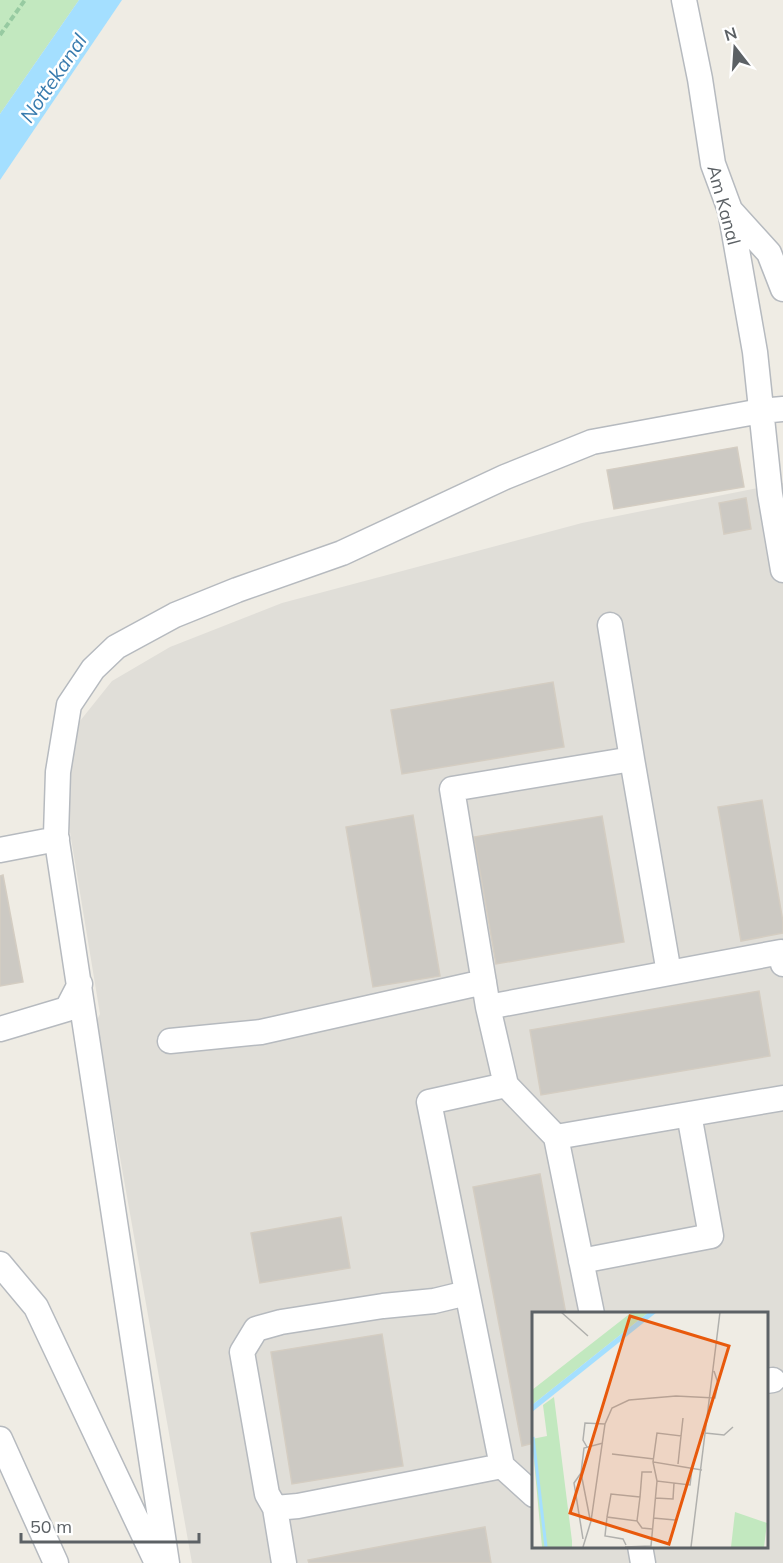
<svg xmlns="http://www.w3.org/2000/svg" width="783" height="1563" font-family="Mulish,sans-serif">
<rect width="100%" height="100%" fill="#efece4"/>
<path fill="#e0ded8" fill-rule="evenodd" d="M783 483V1563H192L96 1022 100 1014 68 820V783L76 726 112 681 170 647 282 603 582 523ZM534 1314H766V1546H534Z"/>
<path fill="#c2e8bf" d="M0 0H79L0 114Z"/>
<path fill="#a4dfff" d="M79 0H122L0 180V114Z"/>
<path fill="#ccc9c3" stroke="#d4cdc2" stroke-width="1.5" d="M737 447 744 487 614 509 607 470Z
M746 498 751 529 724 534 719 503Z
M553 682 564 747 402 774 391 710Z
M762 800 783 922V933L741 941 718 807Z
M413 815 440 976 373 987 346 827Z
M602 816 624 942 496 964 474 837Z
M3 875 23 982 0 986V876Z
M759 991 770 1056 541 1095 530 1030Z
M540 1174 566 1314H534V1443L522 1446 473 1187Z
M341 1217 350 1268 260 1283 251 1233Z
M382 1334 403 1466 292 1484 271 1352Z
M485 1527 491 1563H309L308 1560Z"/>
<g fill="none" stroke-linecap="round" stroke-linejoin="round">
<defs>
<path id="minor" d="M684 0 700 79 713 164 730 210 755 352 770 494 783 570
M730 210 769 253 783 289
M610 625 632 759 452 789 488 1007 781 952 783 964
M632 759 669 973
M0 850 57 839
M488 1007 506 1085 556 1137
M0 1029 67 1009 80 984
M170 1041 261 1032 484 982
M581 1261 711 1236 689 1114
M0 1264 36 1307 157 1563
M467 1293 434 1301 383 1306 281 1322 256 1329 242 1352 267 1494 275 1508 298 1506 502 1466 429 1102 506 1085
M592 1314 556 1137 783 1098
M766 1381 773 1380
M0 1439 56 1563
M502 1466 534 1495
M275 1508 284 1563
M640 1546 643 1563
M167 1563 56 835 58 772 69 705 93 669 116 647 175 615 237 590 342 553 505 477 592 442 761 411 783 409"/>
</defs>
<use href="#minor" stroke="#b6babf" stroke-width="27"/>
<path stroke="#97caa1" stroke-width="4" stroke-dasharray="6 3" stroke-linecap="butt" d="M0 35 25 0"/>
<use href="#minor" stroke="#fff" stroke-width="24"/>
</g>
<g text-anchor="middle" dominant-baseline="central" stroke-width="5" stroke-linejoin="round" paint-order="stroke">
<g font-size="18" fill="#5c6165" stroke="#fff">
<text transform="translate(724 205) rotate(75)">Am Kanal</text>
</g>
<g font-size="20" font-style="italic" fill="#387bae" stroke="#fff">
<text transform="translate(53 78) rotate(-56)">Nottekanal</text>
</g>
</g>
<g transform="translate(532 1312)">
<rect width="236" height="236" fill="#efece4"/>
<path d="M100 0H117L0 93V78ZM22 85 40 229V235H10L0 127 15 124 11 93ZM203 200 235 211 232 235H199Z" fill="#c2e8bf"/>
<path d="M117 0H125L0 100V93Z" fill="#a4dfff"/>
<path fill="none" stroke="#a4dfff" stroke-width="3" d="M1 125 14 235"/>
<path fill="none" stroke="#b0b0ad" stroke-width="1.5" d="M29 0 56 24M151 106 149 124 125 121 121 150 170 158M173 121 192 123 201 115M55 135 51 128 53 111 73 112M80 142 122 147M121 150 125 169M146 152 149 124M49 161 42 171 51 227M108 185 79 182 75 205 105 209 108 185 110 160H120M123 186 141 187 142 171M75 205 73 224 91 227 94 233M121 206 143 208M58 207 49 161 52 136 71 131M105 209 110 216 120 217M51 235 59 209 73 112 80 96 97 88 144 84 183 86 186 71 182 59M93 235 119 234 125 169 158 173 160 157M159 235 188 0"/>
<path fill="#e8590c" fill-opacity="0.15" stroke="#e8590c" stroke-width="3" d="M98 4 197 34 137 232 38 201Z"/>
<rect width="236" height="236" fill="none" stroke="#5c6165" stroke-width="3"/>
</g>
<g transform="translate(735 48) rotate(343)" stroke="#ffffff" stroke-width="4.5" paint-order="stroke">
<path d="M0-4.5L10 22L0 15L-10 22Z" fill="#5c6165"/>
<text y="-9" font-size="16" font-weight="bold" text-anchor="middle" fill="#5c6165">N</text>
</g>
<path d="M21 1533v9h178v-9" fill="none" stroke="#5c6165" stroke-width="3"/>
<text x="30" y="1533" font-size="18" fill="#5c6165" stroke="#ffffff" stroke-width="4.5" paint-order="stroke">50 m</text>
</svg>
